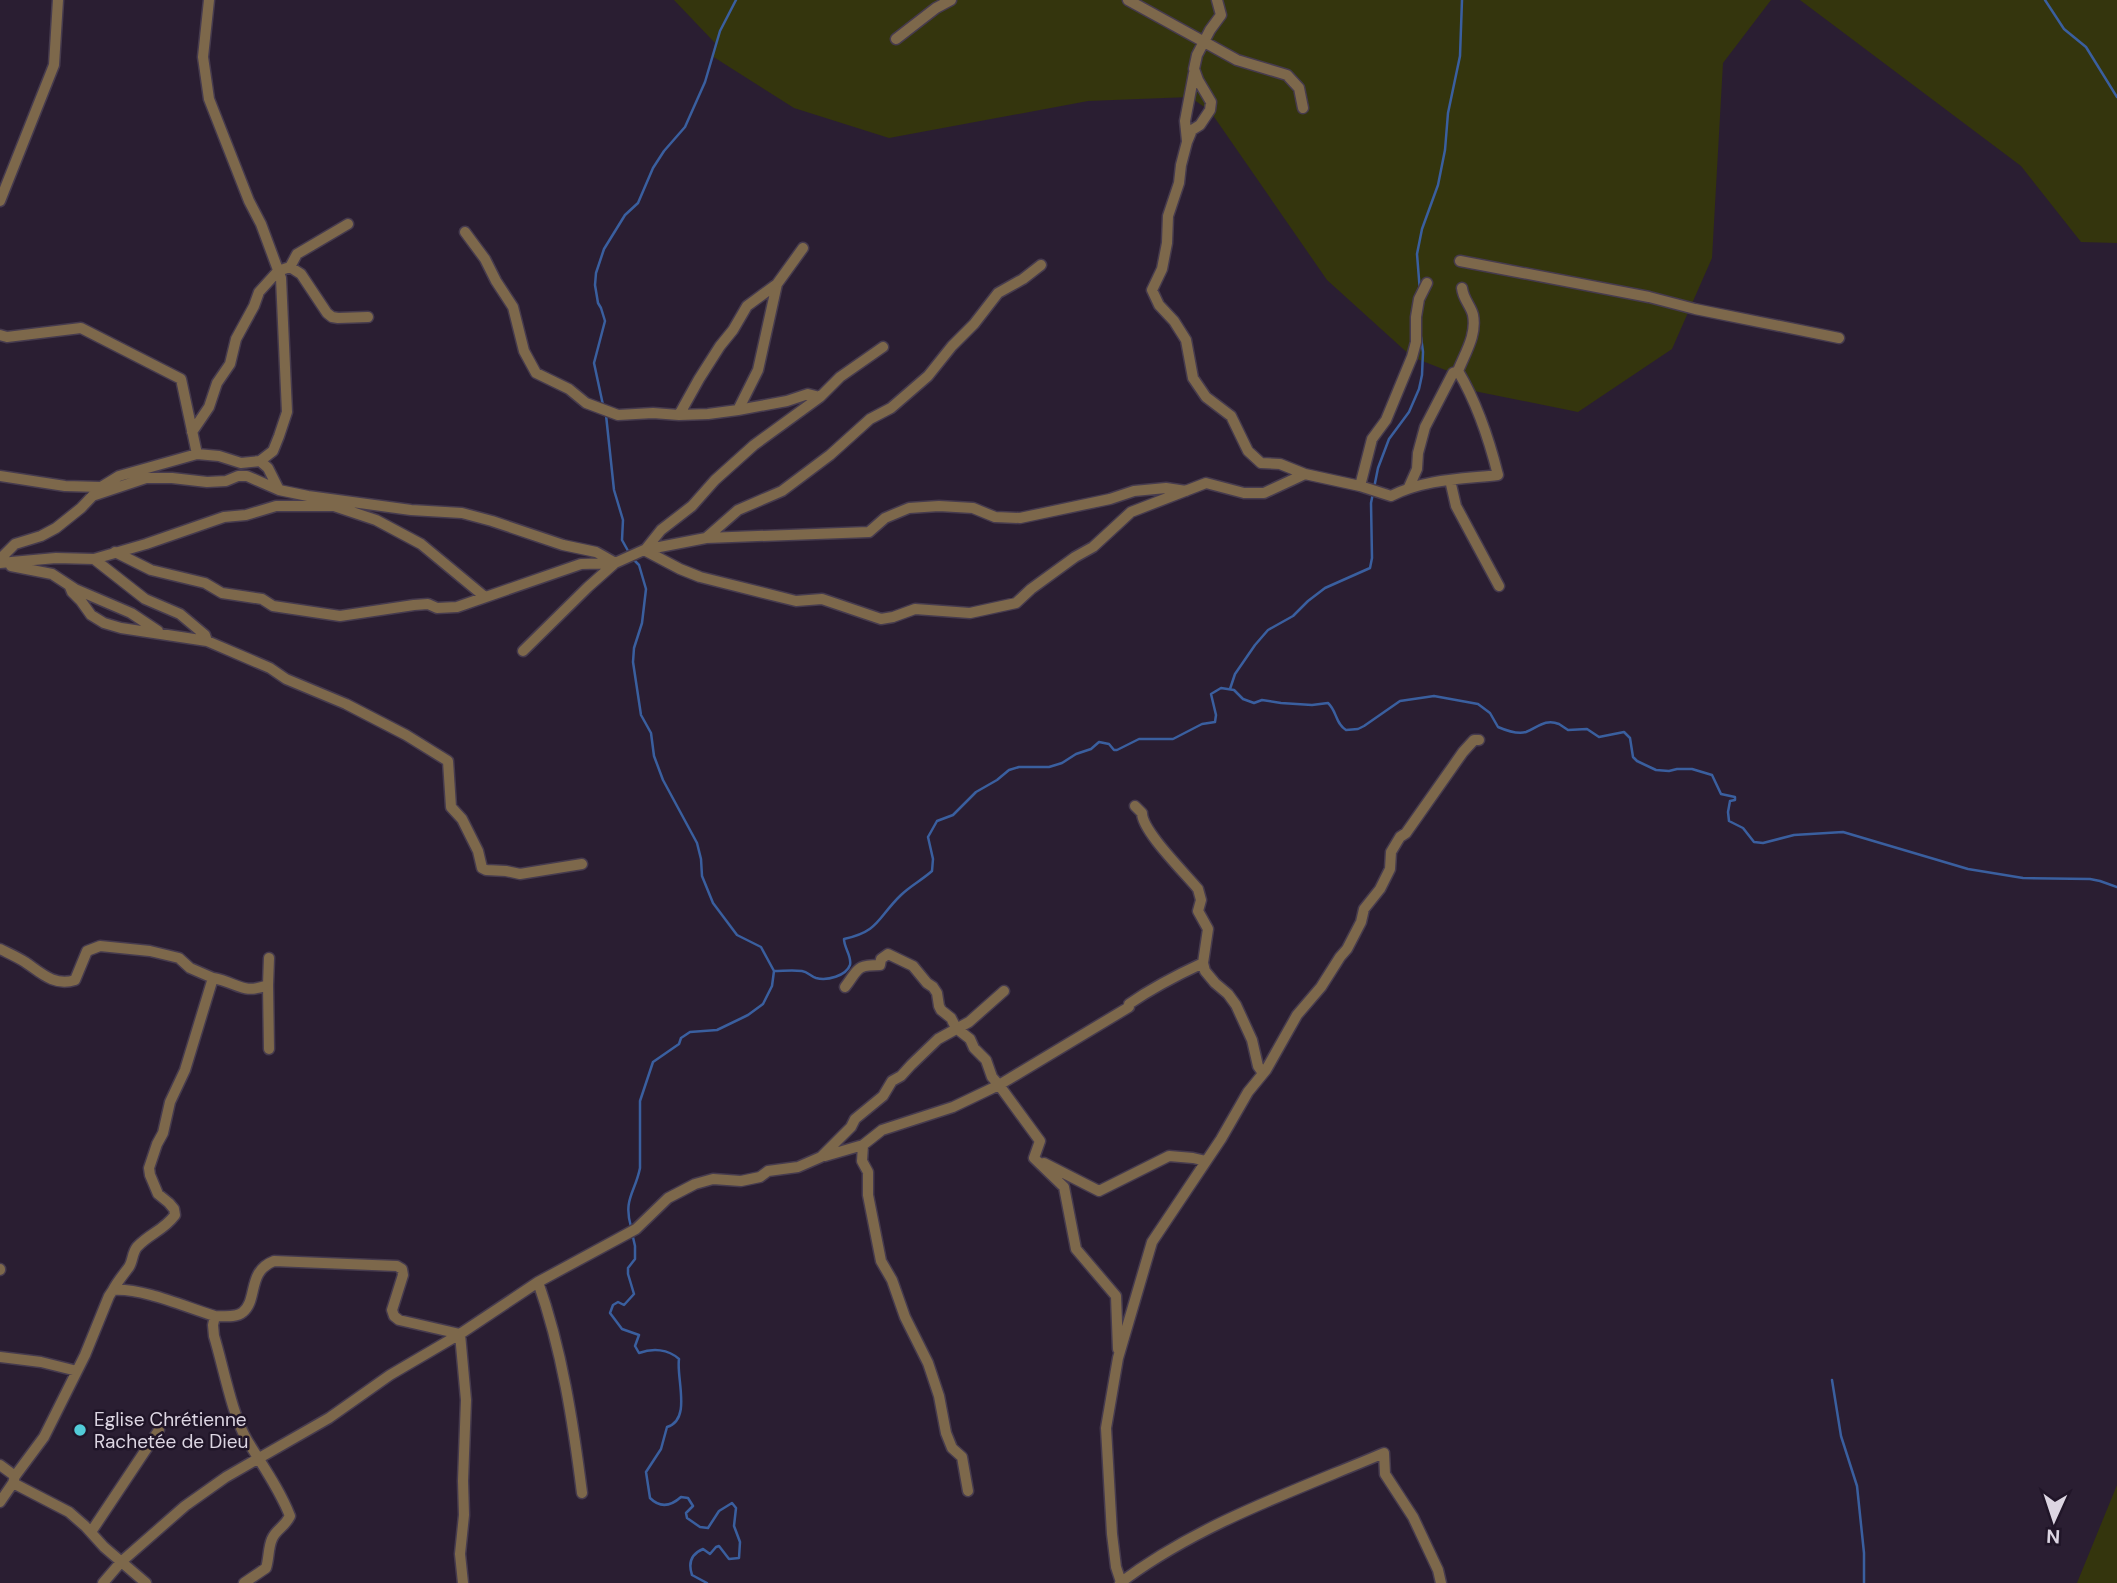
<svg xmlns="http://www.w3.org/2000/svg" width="2117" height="1583" font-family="'DM Sans',sans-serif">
<rect width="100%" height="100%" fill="#2a1e32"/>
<path fill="#34350d" d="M674 0H1771L1723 63 1712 258 1672 349 1578 412 1469 390 1453 373 1412 357 1327 280 1210 111 1190 97 1088 101 889 138 794 108 712 56 715 43Z
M1800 0H2117V243L2081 242 2021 166Z
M2117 1485V1583H2077Z"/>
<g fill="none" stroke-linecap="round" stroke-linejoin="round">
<path stroke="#3a5f9f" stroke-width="2.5" d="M2045 0 2064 29 2086 47 2117 97
M1420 292 1417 254 1422 229 1438 185 1445 150 1448 113 1460 56 1462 0
M603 405 594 363 605 321 601 308 598 303 595 285 596 273 604 249 625 215 638 203 653 168 664 151 685 127 705 82 720 31 736 0
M606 415 614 490 623 520 622 540 632 558 639 565 646 589 642 623 634 648 633 662 641 715 651 733 654 756 663 780 697 843 701 859 702 876 713 903 737 935 761 947 774 971 772 986 763 1004 748 1015 717 1030 690 1032 681 1038 679 1044 653 1062 640 1101V1168C635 1193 623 1199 631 1227
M1230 689 1235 674 1255 645 1268 630 1293 616 1308 601 1325 588 1370 568 1372 558 1371 503 1378 468 1389 439 1409 412 1419 389 1422 375 1423 352 1421 337
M774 971C783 971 792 970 802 971 808 972 810 976 816 978 827 981 846 976 850 965 852 956 844 948 844 939 880 931 877 918 901 895 910 886 922 880 932 871L933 859 928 837 937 821 953 815 976 792 997 780 1009 770 1019 767H1049L1062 763 1076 754 1091 749 1099 742 1109 744 1114 750H1117L1139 739H1173L1202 724 1215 722 1216 715 1211 694 1221 688 1234 690 1243 699 1254 703 1262 700 1281 703 1312 705 1328 703C1337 711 1335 723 1346 730L1358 729 1364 726 1400 701 1434 696 1478 704 1490 713 1498 727C1505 730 1517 735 1526 732 1537 728 1545 718 1559 724 1562 726 1565 728 1568 730L1587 729 1599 737 1624 732 1630 738 1633 757 1637 761 1656 770 1669 771 1677 769H1692L1712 775 1721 794 1735 797V800L1730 801 1728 812 1729 821 1743 828 1754 842 1763 843 1794 835 1843 832 1968 869 2023 878 2090 879 2100 881 2117 887
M632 1233 635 1246V1259L628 1268V1274L634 1294 624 1305 618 1302 613 1305 610 1313 622 1329 639 1335 635 1346 639 1353C653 1348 668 1349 679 1359 676 1378 692 1420 667 1427L661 1449 646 1472 650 1498C660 1508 671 1506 681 1497L688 1498 693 1506 686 1513 687 1518 700 1527 708 1528 719 1511 732 1503 736 1508 734 1526 740 1542 739 1558 729 1559 719 1546 716 1547 710 1554 703 1549C691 1554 688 1563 692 1575L707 1583
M1832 1380 1841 1436 1857 1486 1864 1553V1583"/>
<defs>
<path id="minor" d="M1128 0 1237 60 1287 75 1299 88 1303 108
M1217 0 1221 15 1210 30 1197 55 1194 69 1198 80 1211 102 1210 110 1200 125 1192 130 1187 142 1181 165 1179 183 1168 216 1167 243 1162 269 1152 290 1159 305 1174 321 1186 340 1193 378 1206 397 1231 416 1248 451 1261 463 1280 464 1305 474 1360 486 1391 496C1424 479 1462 479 1498 475 1489 439 1477 403 1458 371 1465 353 1477 335 1473 315 1471 306 1463 299 1462 288
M896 39 936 8 951 0
M1187 141 1185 121 1194 73
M0 201 54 65 58 0
M465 232 485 259 496 281 513 307 524 351 536 373 569 389 586 403 618 415 653 413 679 415 708 414 738 410 787 401 808 394 820 397
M1460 261 1649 297 1695 309 1839 338
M290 267 297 254 348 224
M0 335 7 337 81 328 181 379 197 454
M738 410 758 370 777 284 803 248
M679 415 699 379 720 346 733 330 747 306 777 284
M192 432 209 407 217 383 230 364 236 339 254 306 259 292 278 271 290 267 301 274 327 313 332 317 338 318 368 317
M260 461 268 468 279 490 308 496 411 510 462 513 492 521 563 545 596 552 612 561
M0 476 65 486 101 487
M1450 480 1456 506 1499 586
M1360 486 1372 439 1386 420 1412 357 1416 342V317L1419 299 1427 283
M1409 487 1417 469 1418 453 1425 427 1453 373 1458 371
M95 495 146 478H172L207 482 226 481 238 476H247L279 490
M706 538 738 510 782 491 830 455 870 419 891 408 928 376 952 346 974 324 998 293 1023 279 1041 265
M644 550 680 569 700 577 796 601 822 599 881 619 893 617 915 609 970 613 1016 603 1031 589 1075 557 1093 547 1131 512 1206 483 1244 493H1264L1305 474
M645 550 661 530 692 506 715 480 754 445 820 397 840 377 883 347
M115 552 151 570 205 583 222 593 262 599 273 606 340 616 414 605 428 604 437 608 457 607 581 564 615 563
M0 559 15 544 41 536 56 528 81 508 101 487 119 476 197 454 219 456 241 463 260 461 273 451 279 436 287 412 281 278 261 224 249 201 209 99 203 57 209 0
M94 559 145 599 180 614 205 635 207 641
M0 563 56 558 94 559 146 544 224 517 246 515 276 506H334L376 520 421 544 485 597
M11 566 52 574 75 589 131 613 158 631
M70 587 72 592 81 601 91 615 104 623 121 628 207 641 270 668 286 679 346 704 406 735 448 761 451 807 462 819 478 851 482 868 486 870 506 871 520 874 582 864
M523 651 588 587 615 563 644 550 706 538 869 532 885 518 909 508 939 506 973 508 995 517 1020 518 1110 499 1134 491 1166 488 1186 491
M1135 806 1142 813C1142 831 1185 873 1198 889L1201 900 1198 911 1208 929 1203 963 1205 971 1215 983 1228 994 1236 1005 1252 1040 1258 1066 1263 1073
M0 949C8 953 17 957 25 962 40 972 54 987 75 980L87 951 100 946 150 951 179 958 190 968 213 978
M268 985 269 958
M845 987C859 969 855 965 880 965L881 959 888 954 913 966 927 983 933 987 937 993 939 1006 941 1010 951 1018 956 1028 970 1039 974 1048 986 1060 992 1077 999 1085 1129 1007V1004C1152 988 1177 975 1203 963
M863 1145 862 1161 868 1172V1195L881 1261 892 1280 905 1317 928 1363 939 1396 946 1433 952 1448 962 1457 968 1491
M825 1156 863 1145 882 1130 953 1107 999 1085 1040 1141 1034 1158 1064 1187 1076 1249 1116 1296 1118 1349
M1044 1163 1099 1191 1169 1156 1193 1158 1206 1161
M0 1269V1270
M538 1282 636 1229 668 1198 695 1184 713 1179 741 1181 760 1177 768 1171 798 1167 821 1157 851 1127 855 1119 883 1096 892 1081 901 1076 911 1065 938 1039 969 1022 1004 991
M113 1290C117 1282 123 1275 129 1267 133 1261 132 1253 137 1247 150 1233 163 1231 175 1215L174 1209 169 1203 158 1194 150 1175 149 1168 157 1144 163 1133 170 1102 185 1070 213 978C239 983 242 995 268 985L269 1049
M215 1316C224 1316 236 1318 243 1312 258 1300 247 1271 274 1261L397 1266 402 1269 403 1275 392 1310 394 1316 399 1320 460 1334 538 1282C562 1350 573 1422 582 1493
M0 1357 41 1362 77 1371
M0 1465 15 1476
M13 1483 69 1512 85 1526 104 1547 146 1583
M0 1502 13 1483 15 1476 44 1437 85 1355 109 1296 113 1290C144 1288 185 1307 215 1316L213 1325 214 1336C223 1365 232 1415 247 1440 262 1465 279 1488 290 1516 284 1528 276 1529 272 1539 268 1548 269 1559 266 1568L244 1583
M91 1532 159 1430
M1121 1582 1116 1567 1112 1534 1106 1428 1118 1358 1152 1242 1221 1139 1248 1092 1266 1070 1297 1015 1321 987 1340 957 1347 949 1361 922 1364 909 1380 889 1390 869 1391 852 1400 837 1406 833 1463 752 1474 740H1479
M103 1583 121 1562 185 1506 226 1477 329 1418 390 1375 460 1334 466 1400 463 1481 464 1515 460 1554 463 1583
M1120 1583C1198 1524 1294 1491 1384 1453L1385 1474 1413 1517 1438 1570 1441 1583"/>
</defs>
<use href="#minor" stroke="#463b4e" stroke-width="13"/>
<use href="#minor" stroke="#7d684b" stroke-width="10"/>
</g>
<circle fill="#52cbd8" stroke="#201528" stroke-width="2.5" cx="80" cy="1430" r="7"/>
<g text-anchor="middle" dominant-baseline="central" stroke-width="5" stroke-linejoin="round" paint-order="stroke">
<g font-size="19" fill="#dcd5e2" stroke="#201528" text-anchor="start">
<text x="94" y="1419">Eglise Chrétienne<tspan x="94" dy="22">Rachetée de Dieu</tspan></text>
</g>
</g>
<g transform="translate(2054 1520) rotate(183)" stroke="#201528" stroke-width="5" paint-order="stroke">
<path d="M0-5L12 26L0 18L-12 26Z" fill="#dcd5e2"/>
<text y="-10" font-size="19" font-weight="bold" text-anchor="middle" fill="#dcd5e2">N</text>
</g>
</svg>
